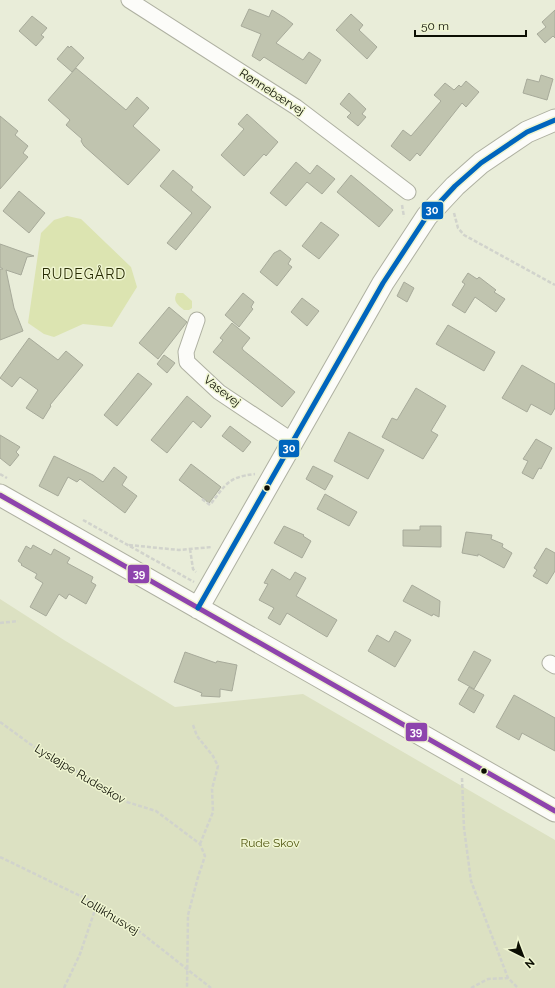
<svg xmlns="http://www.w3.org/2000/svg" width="555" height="988" font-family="Raleway,sans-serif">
<rect width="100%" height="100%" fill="#e9edd9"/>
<path fill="#dce1c2" d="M0 599 64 640 175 707 303 694 555 840V988H0Z"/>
<path fill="#dce4b1" d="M67 216 81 219 131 267 137 287 112 327 83 324 54 337 44 334 28 323 41 233 54 220Z
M177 293H183L192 301V308L189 310H184C178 305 172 301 177 293Z"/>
<path fill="#c0c4af" stroke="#a7aa9a" d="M249 9 269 17 272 10 285 18 293 24 276 43 303 60 309 52 321 60 306 84 264 57 260 61 252 56 261 34 241 26Z
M555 10V38L553 36 545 43 537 34 546 27 542 22Z
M351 14 363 25 359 30 377 47 367 59 336 30Z
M32 16 47 28 41 35 44 37 36 46 19 31Z
M68 46 69 48 71 46 84 58 72 72 57 59Z
M76 68 126 110 137 97 149 108 133 126 160 150 128 185 84 146 81 141 82 139 66 125 70 120 48 100Z
M541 75 553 79 547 100 523 93 527 79 539 82Z
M466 81 479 92 466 107 462 103 420 156 417 153 410 161 391 146 403 130 411 136 441 101 434 95 445 83 454 90 459 85 461 87Z
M349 93 366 109 362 114 366 117 358 126 347 117 351 113 340 104Z
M247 114 278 142 266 156 264 154 244 176 221 155 244 129 238 124Z
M0 116 18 131 15 135 28 146 23 153 28 157 0 189Z
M296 162 310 174 317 165 335 179 322 194 307 182 286 206 270 193Z
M173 170 193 187 191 190 211 207 176 250 167 243 192 213 160 186Z
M351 175 393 210 379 227 337 192Z
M19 191 45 213 29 233 3 211Z
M321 222 339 235 319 259 302 246Z
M0 244 34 256 27 257 21 275 6 270 14 308 23 331 0 340V269H3L0 267Z
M280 250 291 259 288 264 292 267 277 286 260 272 274 253Z
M468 273 477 279 479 277 496 290 494 292 505 299 496 312 475 297 465 313 452 305 465 284 462 282Z
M404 282 414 288 407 302 397 296Z
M243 293 254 302 251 307 253 309 239 327 225 315Z
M302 298 319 311 307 326 291 312Z
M169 307 187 322 158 359 139 343Z
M232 323 250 338 242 348 243 350 295 392 282 407 213 352 223 340 220 338Z
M448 325 495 352 484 371 436 344Z
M29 338 58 360 66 351 83 365 50 405 51 406 43 419 26 408 38 390 20 377 12 387 0 378Z
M164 355 175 363 167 373 157 364Z
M522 365 555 384V408L551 415 531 404 527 412 502 398Z
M138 373 152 384 117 426 104 415Z
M416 388 446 406 431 431 438 435 423 459 382 437 392 418 397 420Z
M187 396 211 416 201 428 193 421 167 453 151 440Z
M230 426 251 442 243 452 222 436Z
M349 432 384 450 368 479 334 461Z
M0 435 20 447 16 452 19 455 10 466 0 458Z
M536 439 552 448 541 469 539 468 533 479 522 473 528 461 523 459Z
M54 456 93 475 103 482 114 467 127 477 122 485 137 496 125 513 80 479 77 482 68 477 58 496 39 486Z
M191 464 221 487 209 503 179 480Z
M313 466 333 476 325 490 306 479Z
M325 494 357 512 349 526 317 509Z
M284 526 304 535 303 536 311 541 302 558 274 543Z
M420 526H441V547L403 546V530H420Z
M466 532 492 535 491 539 503 544 502 547 512 553 504 568 478 554V556L462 553Z
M33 545 51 555 54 549 70 558 67 563 93 577 91 582 96 585 86 604 69 594 66 599 59 594 46 616 30 607 43 583 35 578 37 574 21 565 22 564 18 561 26 546 31 549Z
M546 548 555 553V571L547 584 533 576 537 570 534 568Z
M272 569 290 580 295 572 306 578 296 596 337 620 327 637 287 613 280 625 268 618 274 608 259 600 268 584 264 583Z
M412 585 440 601 439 617 433 614 432 616 403 601Z
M395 631 411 640 395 667 368 651 377 635 389 642Z
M474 651 491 660 474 689 458 680Z
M185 652 216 663 217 661 237 665 232 691 220 689V697L201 696 202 693 174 682Z
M469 687 484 695 474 713 459 704Z
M514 695 555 718V751L522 733 519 740 496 727Z"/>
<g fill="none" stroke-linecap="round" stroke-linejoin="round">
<defs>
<path id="street" d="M129 0 296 107 408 192
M197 320 186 352 187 362 219 392 294 442
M550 663 555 666"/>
<path id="secondary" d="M0 495 555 811
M198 608 383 283 427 216 455 186 481 163 527 132 555 120"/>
</defs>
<use href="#street" stroke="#aeb0a1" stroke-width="17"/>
<use href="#secondary" stroke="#aeb0a1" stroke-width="23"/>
<path stroke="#d1d3cc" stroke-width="2.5" stroke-dasharray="4 2" stroke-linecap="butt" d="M402 205 404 217
M454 213 458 228 464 235 555 285
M0 474 7 478
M202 499 210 505C226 484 228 477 255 474
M83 520 194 582
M129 545 179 550 212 547
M190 549 193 569 196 572
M0 623 18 621
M0 722 44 754 103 786 127 802 156 811 200 844 205 856 198 877 188 915 187 988
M193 725 197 736 213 756 218 766 212 789 213 812 200 844
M462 778 464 828 471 881 508 978
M0 857 97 904 135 928 211 988
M64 988 80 954 97 904
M471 988 488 979 508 978 518 988"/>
<use href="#street" stroke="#fcfcf9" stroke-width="15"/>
<use href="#secondary" stroke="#fcfcf9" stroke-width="21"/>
<defs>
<path id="bus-1" d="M0 495 555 811"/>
<path id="bus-2" d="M198 608 383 283 427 216 455 186 481 163 527 132 555 120"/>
</defs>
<use href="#bus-1" stroke="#eff5d1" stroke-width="8"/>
<use href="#bus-2" stroke="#eff5d1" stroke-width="8"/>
<use href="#bus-1" stroke="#8e44ad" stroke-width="5"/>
<use href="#bus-2" stroke="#0065bd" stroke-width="5"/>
</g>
<g fill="#0c0e03" stroke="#eff5d1" stroke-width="1.5">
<circle cx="267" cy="488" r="3.5"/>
<circle cx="484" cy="771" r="3.5"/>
</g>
<g text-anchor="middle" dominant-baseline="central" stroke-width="3" stroke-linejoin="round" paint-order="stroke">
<g font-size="12" fill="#0c0e03" stroke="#eff5d1">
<text transform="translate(272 92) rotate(33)">Rønnebærvej</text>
<text transform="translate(222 391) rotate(38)">Vasevej</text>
<text transform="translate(80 774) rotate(31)">Lysløjpe Rudeskov</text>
<text transform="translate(110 915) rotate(31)">Lollikhusvej</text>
</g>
<g font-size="12" fill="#535913" stroke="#eff5d1">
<text x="270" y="843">Rude Skov</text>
</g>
<g font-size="14" letter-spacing="1" fill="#282c03" stroke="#eff5d1">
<text x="84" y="274">RUDEGÅRD</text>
</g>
</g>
<g stroke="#eff5d1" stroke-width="1.5">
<rect x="421" y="201" width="23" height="19" rx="4" fill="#0065bd"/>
<rect x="278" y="439" width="22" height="19" rx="4" fill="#0065bd"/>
<rect x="127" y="564" width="23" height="20" rx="4" fill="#8e44ad"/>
<rect x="405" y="722" width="23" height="20" rx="4" fill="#8e44ad"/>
</g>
<g font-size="11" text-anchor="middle" font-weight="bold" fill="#fff">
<text x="432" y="214">30</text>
<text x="289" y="452">30</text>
<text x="139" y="578">39</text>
<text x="416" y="736">39</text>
</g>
<g transform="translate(523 956) rotate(138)" stroke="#eff5d1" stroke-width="3" paint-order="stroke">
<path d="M0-3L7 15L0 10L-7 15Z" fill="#0c0e03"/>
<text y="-6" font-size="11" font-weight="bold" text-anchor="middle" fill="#0c0e03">N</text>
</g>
<path d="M415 30v6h111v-6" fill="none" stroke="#0c0e03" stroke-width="2"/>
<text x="421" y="30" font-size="12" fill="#0c0e03" stroke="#eff5d1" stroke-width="3" paint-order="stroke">50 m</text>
</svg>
